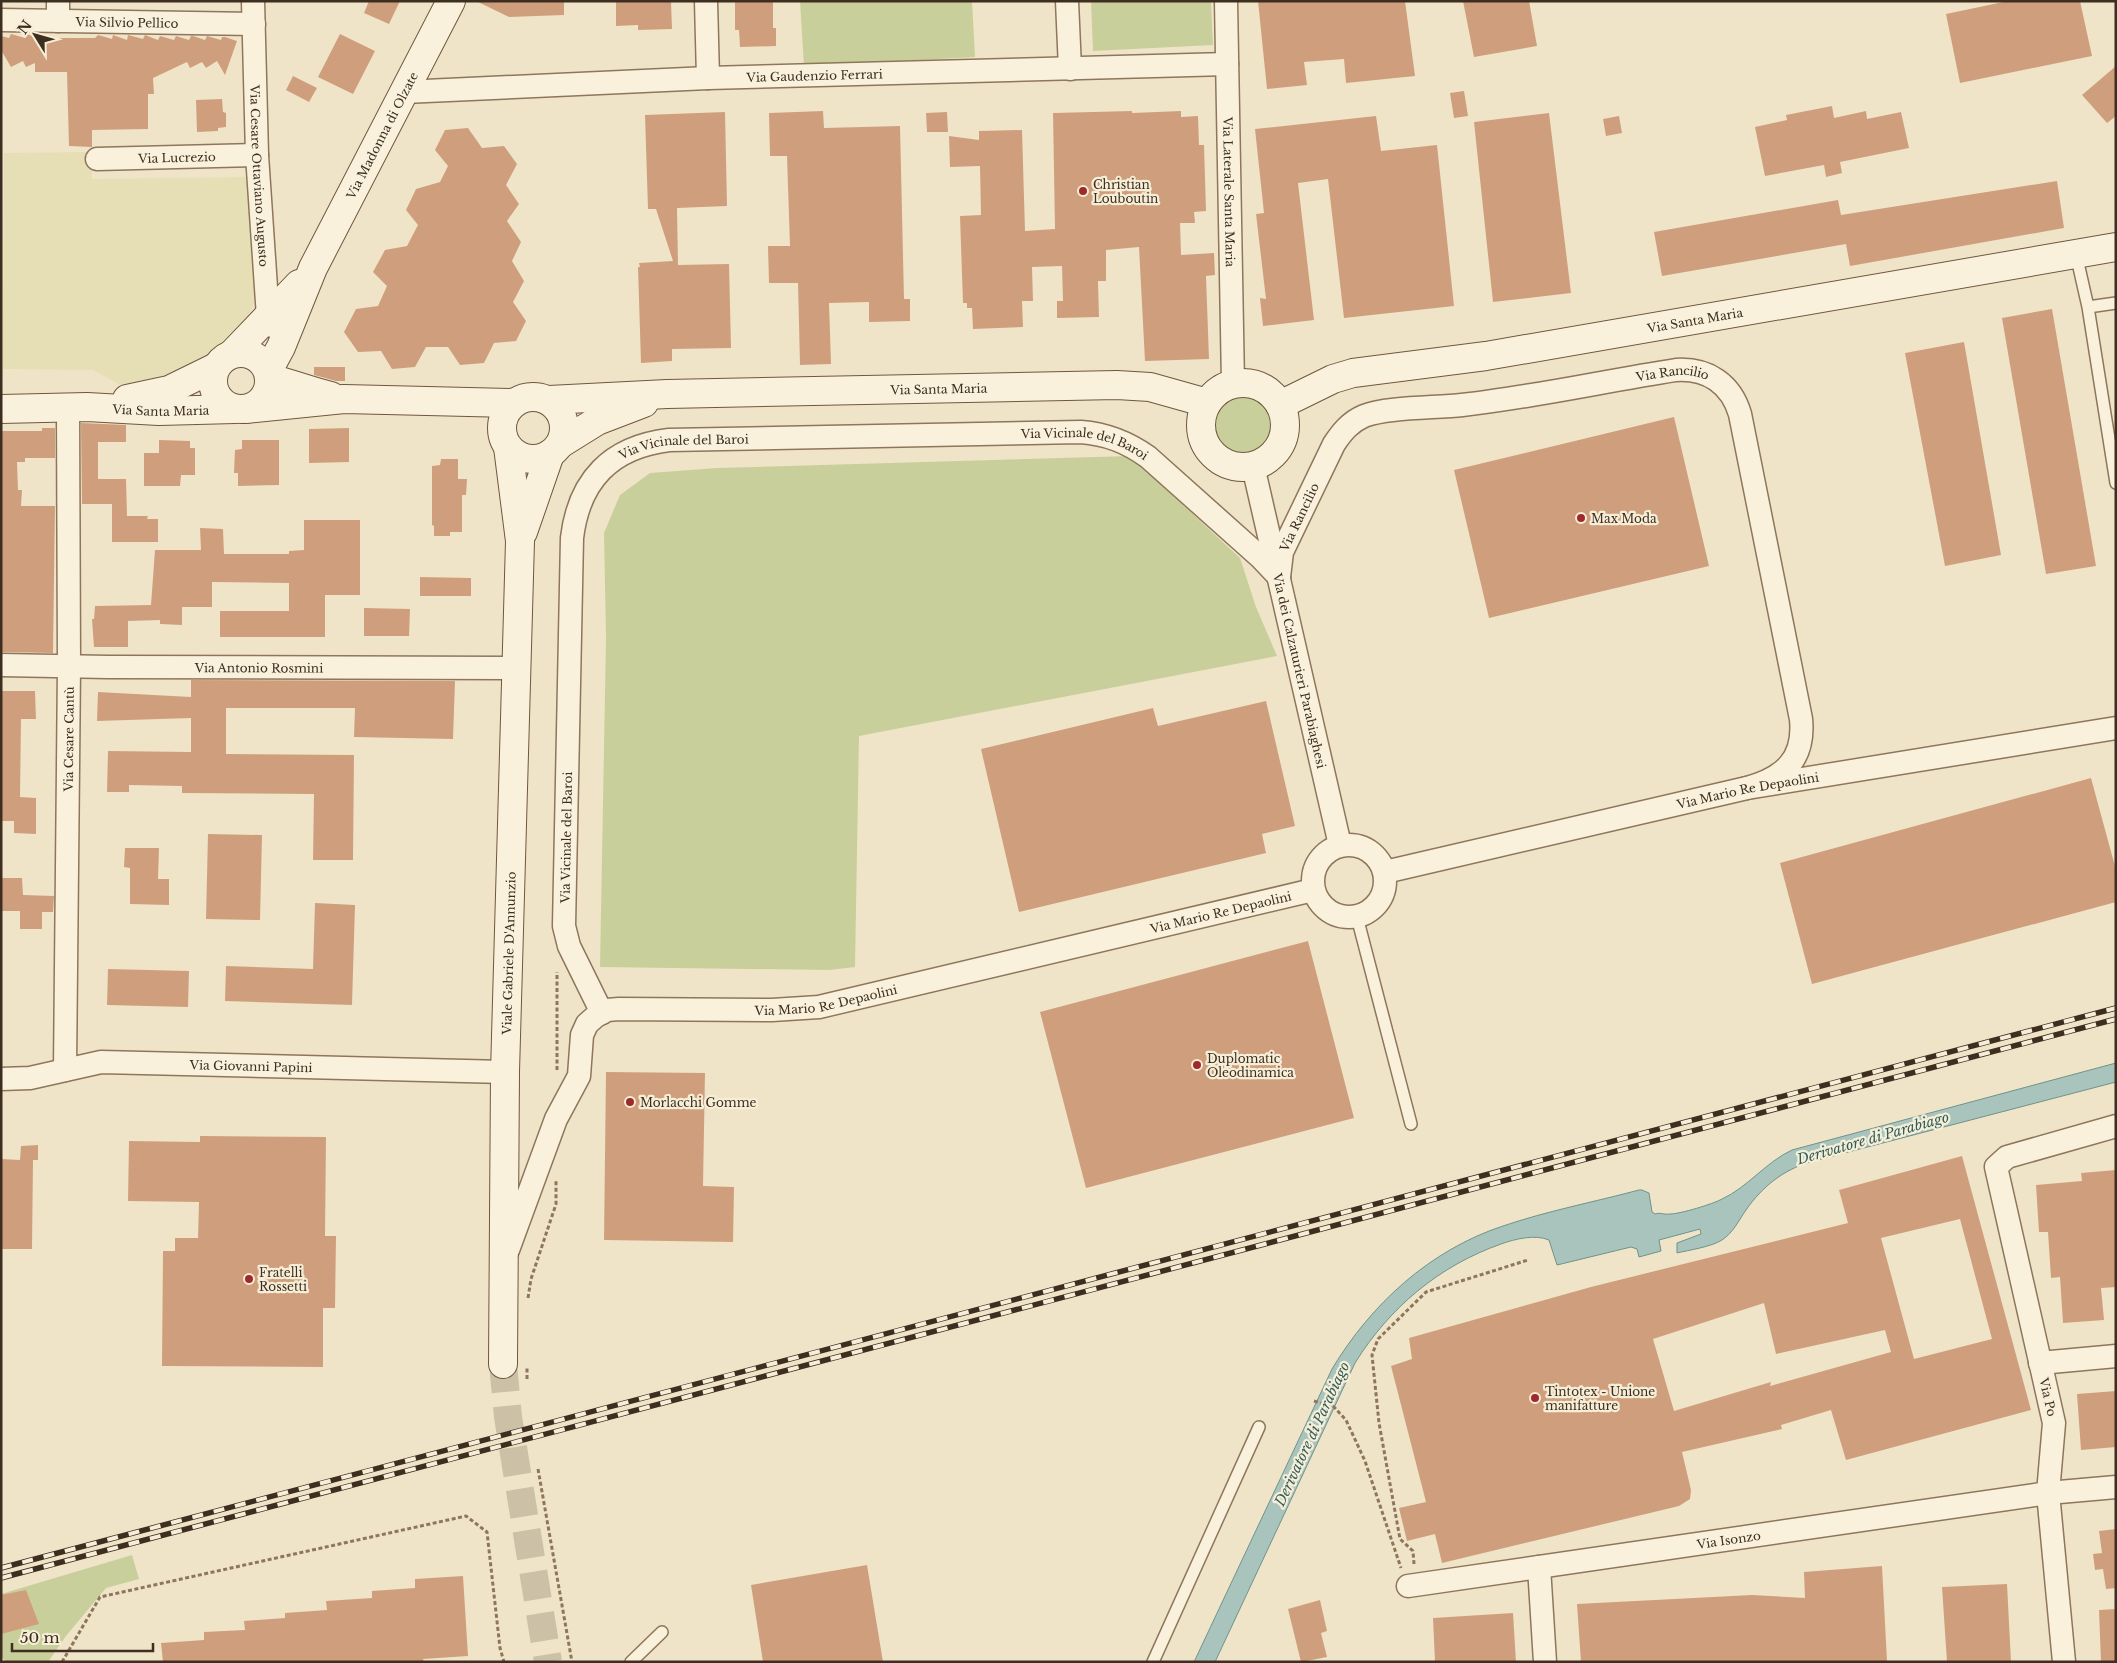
<svg xmlns="http://www.w3.org/2000/svg" width="2117" height="1663" font-family="'Libre Baskerville',serif">
<rect width="100%" height="100%" fill="#f0e4c8"/>
<path fill="#e6deb5" d="M92 152V179L249 177 255 291 253 307 244 323 231 336 211 353 185 367 143 384 121 385 93 370 3 369 4 153Z"/>
<path fill="#c9cf9b" d="M800 1H972L975 57 804 67Z
M1091 1H1211L1213 45 1093 51Z
M1211 424a31 31 0 1 1 62 0a31 31 0 1 1-62 0Z
M1130 456 1240 558 1256 607 1277 656 859 736 855 967 829 970 600 967 606 637 604 533 620 495 650 473 717 468Z
M132 1555 139 1579 106 1588 66 1636 48 1662H6L1 1656V1594Z"/>
<path fill="#a9c4bc" stroke="#6f938a" d="M2116 1063V1082L1810 1162C1783 1170 1762 1187 1746 1210 1739 1220 1733 1233 1722 1240 1711 1247 1689 1250 1677 1253V1243L1701 1234 1700 1229 1659 1240 1661 1251 1639 1257 1637 1249 1631 1247 1557 1265 1549 1240C1535 1234 1515 1239 1501 1244 1439 1266 1390 1307 1355 1363L1215 1662H1194L1332 1369C1371 1304 1430 1250 1503 1226 1547 1211 1594 1202 1639 1190H1642L1649 1193 1652 1212 1655 1214C1660 1212 1664 1215 1670 1214 1680 1214 1713 1204 1722 1199 1748 1187 1766 1162 1792 1150Z"/>
<path fill="#cf9f7d" fill-rule="evenodd" d="M369 1H400L389 24 364 13Z
M476 1H564V15L509 17Z
M616 1H671L672 29 638 30V25L616 26Z
M735 1H773V28H776V46L740 47 739 30H735Z
M1258 1H1405L1415 76 1346 83 1344 59 1304 62 1307 85 1267 89Z
M1463 1H1529L1537 46 1474 57Z
M2008 1H2080L2092 56 1960 83 1946 14Z
M11 34 25 38 26 34 40 38H95L98 35 112 39 113 35 127 40 128 35 143 39 145 35 158 40 160 36 174 40 176 36 189 40 191 36H193L205 40 207 36 221 40 222 37H225L237 41 225 75 217 61 206 68 202 62 190 68 187 62 153 78 154 94H148V129L92 130V147L69 146 67 72H35V63L26 67 23 61 11 67 1 50V36L9 38Z
M340 34 375 51 353 94 318 77Z
M2116 66V116L2107 123 2082 95Z
M293 76 317 88 309 102 286 90Z
M1464 91 1468 116 1454 118 1450 93Z
M222 99 223 112 226 113V127L218 128V131L197 132 196 100Z
M1832 106 1834 118 1866 111 1867 119 1901 112 1909 148 1840 162 1842 173 1826 177 1824 165 1765 176 1755 127 1787 120 1786 115Z
M823 111 824 128 900 126 904 299H910V321L869 322V302L829 303 831 364 800 365 798 283H769L768 246H790L787 156H770L769 113Z
M1132 111V113L1181 111V117L1198 116 1199 145H1204L1206 211 1194 212 1195 223H1180L1181 255 1214 253 1215 275 1206 276 1209 359 1145 361 1139 247 1106 250V281H1098L1099 317 1057 318V301H1063L1062 266 1032 267 1033 301H1022L1023 327 973 329 972 308H967V303H963L960 216 981 215 980 166 950 167 949 136 979 140V131L1022 130 1025 231 1055 229 1053 113Z
M725 112 727 206 677 208 678 265 729 264 731 348 672 349V361L641 363 638 267H640L639 263 673 261 656 209H648L645 115Z
M947 112 948 132H927L926 113Z
M1549 113 1571 293 1493 302 1474 122Z
M1376 116 1381 151 1437 145 1454 306 1344 318 1328 179 1298 183 1314 320 1263 326 1260 298 1266 299 1256 214 1264 213 1255 129Z
M1619 116 1622 133 1606 136 1603 119Z
M468 128 482 148 504 146 517 164 506 185 519 204 507 221 521 242 512 261 524 281 513 302 526 321 516 341 494 343 484 363 460 365 448 347H426L415 367 392 369 381 351 358 352 344 332 356 309 378 306 387 286 373 272 385 250 407 246 418 225 406 210 416 189 440 182 448 166 435 150 445 130Z
M2057 181 2064 228 1850 266 1846 244 1662 276 1654 232 1838 200 1841 215Z
M2052 309 2096 566 2046 574 2002 318Z
M1964 342 2001 555 1945 566 1905 353Z
M314 367H345V381H336L314 375Z
M1674 417 1709 566 1489 618 1454 470Z
M81 423 126 425V442H98V479H126L127 516H148L147 519H158V542H112V504H82Z
M42 428H55V458H25V462H17L18 490H22L21 506H55L53 653 1 652V431H42Z
M349 428V462L309 463V429Z
M159 440 190 441V448H195V475H181L180 486H144V453H159Z
M242 440H279V485L238 486V473H234L235 450 242 449Z
M441 459H458V479H467L466 495H462V532H450V536H434V526L432 525V466L440 465Z
M304 520H360V595H325V637H220V611H289V583L212 582V607H182V625L160 624V620L128 621V647H94L92 619H94L95 606 151 605 155 550H201L200 528 223 529 224 554H289V551L304 550Z
M420 577 471 578V596H420Z
M364 608 410 609 409 636H364Z
M191 680 455 681 453 739 354 737 355 708H226V754L354 755 353 860H313L314 794 182 793V786L129 785V792H107L108 751 191 752V718L97 721 98 692 191 697Z
M1 691H35L36 719H21L20 797 36 798V834L14 833V821H1Z
M1266 701 1295 826 1262 834 1266 853 1019 912 981 749 1153 708 1158 726Z
M2091 778 2116 870V902L1812 984 1780 863Z
M208 834 262 835 260 920 206 919Z
M125 848H159L158 879H169V905L130 904V868L124 867Z
M1 878H22L23 895 54 896 53 912H42V929H20V911H1Z
M315 903 355 905 352 1005 225 1001 226 966 313 969Z
M1308 941 1354 1118 1086 1188 1040 1012Z
M108 969 189 971 188 1007 107 1005Z
M606 1072 705 1073 703 1186 734 1187 733 1242 604 1240Z
M200 1136 326 1137 325 1236H336L335 1308H323V1367L162 1366 163 1251H175V1238H198L199 1202 128 1201 129 1141 200 1142Z
M38 1145V1160H31H33L32 1249H1V1159L20 1160 21 1146Z
M1962 1156 2031 1410 1846 1460 1831 1410 1781 1425 1782 1429 1682 1452 1691 1490 1690 1499 1679 1506 1442 1563 1435 1534 1407 1541 1399 1508 1426 1502 1391 1366 1412 1359 1409 1338 1591 1287 1848 1223 1839 1190ZM1960 1219 1992 1339 1914 1359 1881 1238ZM1764 1303 1776 1354 1885 1330 1891 1352 1770 1386 1771 1382 1674 1411 1653 1339Z
M2116 1170V1287L2101 1288 2104 1320 2063 1323 2060 1277 2051 1278 2048 1232H2039L2036 1185 2082 1181 2081 1173Z
M2116 1391V1447L2081 1450 2077 1394Z
M2116 1529V1588L2106 1589 2103 1569 2095 1570 2093 1554 2102 1553 2099 1531Z
M867 1565 883 1662H763L751 1585Z
M1882 1566 1887 1661 1581 1662 1577 1604 1752 1595 1805 1598 1804 1572Z
M463 1576 468 1656 423 1659 424 1662H163L161 1643 204 1640V1632L245 1630 244 1621 285 1618V1613L327 1610 326 1601 372 1598V1591L415 1588V1579Z
M2007 1584 2011 1662H1947L1942 1587Z
M26 1590 39 1624 1 1634V1595Z
M1320 1600 1327 1631 1321 1633 1327 1657 1301 1662 1288 1609Z
M2116 1609V1662H2101L2099 1610Z
M1513 1613 1516 1662H1435L1433 1618Z"/>
<g fill="none" stroke-linecap="round" stroke-linejoin="round">
<path stroke="#ccc0a6" stroke-width="28" stroke-dasharray="28 14" stroke-linecap="butt" d="M503 1364 508 1417 548 1662"/>
<defs>
<path id="lane" d="M2076 254 2088 307 2116 303
M2088 307 2116 483
M1357 917 1411 1124
M631 1662 662 1632
M1153 1662 1259 1427"/>
<g id="street">
<path d="M58 1V21"/>
<path id="s1" d="M253 1 257 155 268 317 272 326"/>
<path d="M706 1 708 78"/>
<path d="M1067 1 1070 69"/>
<path id="s2" d="M1226 1 1233 384"/>
<path id="s3" d="M1 20 254 24"/>
<path id="s4" d="M404 92 708 78 1227 64"/>
<path id="s5" d="M97 159 257 155"/>
<path id="s6" d="M1253 466 1340 845"/>
<path id="s7" d="M1279 577 1282 552 1334 444C1342 432 1350 422 1364 416 1386 407 1436 408 1462 405 1534 397 1605 381 1676 370 1708 368 1731 384 1740 414L1801 719C1805 759 1784 778 1747 788"/>
<path id="s8" d="M1 665 108 667 515 668"/>
<circle cx="1349" cy="881" r="36"/>
<path id="s9" d="M1385 872 1747 788 2116 728"/>
<path id="s10" d="M602 1013 569 946 564 926 572 538C579 480 611 447 669 440L1081 432C1107 434 1127 442 1148 457L1260 557 1279 577"/>
<path id="s11" d="M65 1070 69 666 68 407"/>
<path id="s12" d="M1 1079 30 1078 101 1062 505 1072"/>
<path id="s13" d="M508 1250 556 1119 579 1076 582 1035 587 1024 596 1016 607 1010 619 1009 772 1010 819 1007 1313 890"/>
<path d="M2040 1363 2116 1356"/>
<path d="M1539 1567 1545 1662"/>
<path id="s14" d="M1408 1586 2048 1493 2116 1487"/>
<path d="M2064 1662 2048 1493 2054 1423 1996 1167 2007 1157 2116 1126"/>
</g>
<g id="secondary">
<circle cx="241" cy="381" r="28"/>
<path d="M233 353 299 284"/>
<path id="s15" d="M268 371 281 347 313 268 451 1"/>
<path d="M269 378C290 383 310 391 331 396"/>
<circle cx="1243" cy="425" r="42"/>
<circle cx="533" cy="428" r="31"/>
<path d="M127 399 169 390 216 367"/>
<path id="s16" d="M549 400 667 394 1117 385 1150 387 1207 403"/>
<path id="s17" d="M1280 405 1333 379 1353 373 1486 356 2116 247"/>
<path id="s18" d="M1 409 87 407 159 411 235 409"/>
<path d="M246 409 344 399 514 403"/>
<path d="M560 444 597 421 644 403"/>
<path d="M523 532 550 454"/>
<path id="s19" d="M503 1364 505 1072 520 541 508 447"/>
</g>
</defs>
<use href="#lane" stroke="#8d765c" stroke-width="14"/>
<use href="#street" stroke="#8d765c" stroke-width="25"/>
<use href="#secondary" stroke="#6f573f" stroke-width="30"/>
<path stroke="#8d765c" stroke-width="3" stroke-dasharray="4 2.5" stroke-linecap="butt" d="M557 1070V972
M528 1298 531 1279 556 1204V1181
M527 1379V1367
M1314 1401 1334 1407 1346 1420 1365 1461 1401 1568
M538 1469 572 1662
M1414 1564 1413 1551 1400 1539 1379 1423 1372 1355 1378 1339 1426 1292 1528 1260
M62 1662 100 1597 466 1516 487 1532 500 1648 504 1662"/>
<use href="#lane" stroke="#faf1dc" stroke-width="11"/>
<use href="#street" stroke="#faf1dc" stroke-width="22"/>
<use href="#secondary" stroke="#faf1dc" stroke-width="28"/>
<defs>
<path id="rail" d="M1 1568 2116 1008
M1 1578 2116 1019"/>
</defs>
<use href="#rail" stroke="#3d2e20" stroke-width="5.5"/>
<use href="#rail" stroke="#f7eed8" stroke-width="4" stroke-dasharray="11" stroke-linecap="butt"/>
</g>
<g fill="#9e2a2b" stroke="#f7eed8" stroke-width="2">
<circle cx="1083" cy="191" r="5"/>
<circle cx="1581" cy="518" r="5"/>
<circle cx="1197" cy="1065" r="5"/>
<circle cx="630" cy="1102" r="5"/>
<circle cx="249" cy="1279" r="5"/>
<circle cx="1535" cy="1398" r="5"/>
</g>
<g text-anchor="middle" dominant-baseline="central" stroke-width="4.5" stroke-linejoin="round" paint-order="stroke">
<g font-size="12" fill="#3d2e20" stroke="#f7eed8">
<text stroke="none"><textPath href="#s3" startOffset="126">Via Silvio Pellico</textPath></text>
<text stroke="none"><textPath href="#s4" startOffset="411">Via Gaudenzio Ferrari</textPath></text>
<text stroke="none"><textPath href="#s15" startOffset="262">Via Madonna di Olzate</textPath></text>
<text stroke="none"><textPath href="#s5" startOffset="80">Via Lucrezio</textPath></text>
<text stroke="none"><textPath href="#s1" startOffset="175">Via Cesare Ottaviano Augusto</textPath></text>
<text stroke="none"><textPath href="#s2" startOffset="191">Via Laterale Santa Maria</textPath></text>
<text stroke="none"><textPath href="#s17" startOffset="426">Via Santa Maria</textPath></text>
<text stroke="none"><textPath href="#s7" startOffset="499">Via Rancilio</textPath></text>
<text stroke="none"><textPath href="#s16" startOffset="390">Via Santa Maria</textPath></text>
<text stroke="none"><textPath href="#s18" startOffset="160">Via Santa Maria</textPath></text>
<text stroke="none"><textPath href="#s10" startOffset="1052">Via Vicinale del Baroi</textPath></text>
<text stroke="none"><textPath href="#s10" startOffset="648">Via Vicinale del Baroi</textPath></text>
<text stroke="none"><textPath href="#s7" startOffset="64">Via Rancilio</textPath></text>
<text stroke="none"><textPath href="#s8" startOffset="258">Via Antonio Rosmini</textPath></text>
<text stroke="none"><textPath href="#s6" startOffset="210">Via dei Calzaturieri Parabiaghesi</textPath></text>
<text stroke="none"><textPath href="#s11" startOffset="331">Via Cesare Cantù</textPath></text>
<text stroke="none"><textPath href="#s9" startOffset="372">Via Mario Re Depaolini</textPath></text>
<text stroke="none"><textPath href="#s10" startOffset="184">Via Vicinale del Baroi</textPath></text>
<text stroke="none"><textPath href="#s13" startOffset="891">Via Mario Re Depaolini</textPath></text>
<text stroke="none"><textPath href="#s19" startOffset="411">Viale Gabriele D'Annunzio</textPath></text>
<text stroke="none"><textPath href="#s13" startOffset="486">Via Mario Re Depaolini</textPath></text>
<text stroke="none"><textPath href="#s12" startOffset="252">Via Giovanni Papini</textPath></text>
<text transform="translate(2048 1397) rotate(77)">Via Po</text>
<text stroke="none"><textPath href="#s14" startOffset="324">Via Isonzo</textPath></text>
</g>
<g font-size="12" fill="#3d2e20" stroke="#f7eed8" text-anchor="start">
<text x="1093" y="184">Christian<tspan x="1093" dy="14">Louboutin</tspan></text>
<text x="1591" y="518">Max Moda</text>
<text x="1207" y="1058">Duplomatic<tspan x="1207" dy="14">Oleodinamica</tspan></text>
<text x="640" y="1102">Morlacchi Gomme</text>
<text x="259" y="1272">Fratelli<tspan x="259" dy="14">Rossetti</tspan></text>
<text x="1545" y="1391">Tintotex - Unione<tspan x="1545" dy="14">manifatture</tspan></text>
</g>
<g font-size="14" font-style="italic" fill="#2f5d5a" stroke="#f7eed8">
<text transform="translate(1873 1138) rotate(-16)">Derivatore di Parabiago</text>
<text transform="translate(1312 1434) rotate(-65)">Derivatore di Parabiago</text>
</g>
</g>
<rect width="2117" height="1663" fill="none" stroke="#3d2e20" stroke-width="5"/>
<g transform="translate(35 35) rotate(307)" stroke="#f7eed8" stroke-width="4" paint-order="stroke">
<path d="M0-4L9 19L0 12L-9 19Z" fill="#3d2e20"/>
<text y="-8" font-size="14" font-weight="bold" text-anchor="middle" fill="#3d2e20">N</text>
</g>
<path d="M12 1643v8h141v-8" fill="none" stroke="#3d2e20" stroke-width="2.5"/>
<text x="20" y="1643" font-size="15" fill="#3d2e20" stroke="#f7eed8" stroke-width="4" paint-order="stroke">50 m</text>
</svg>
